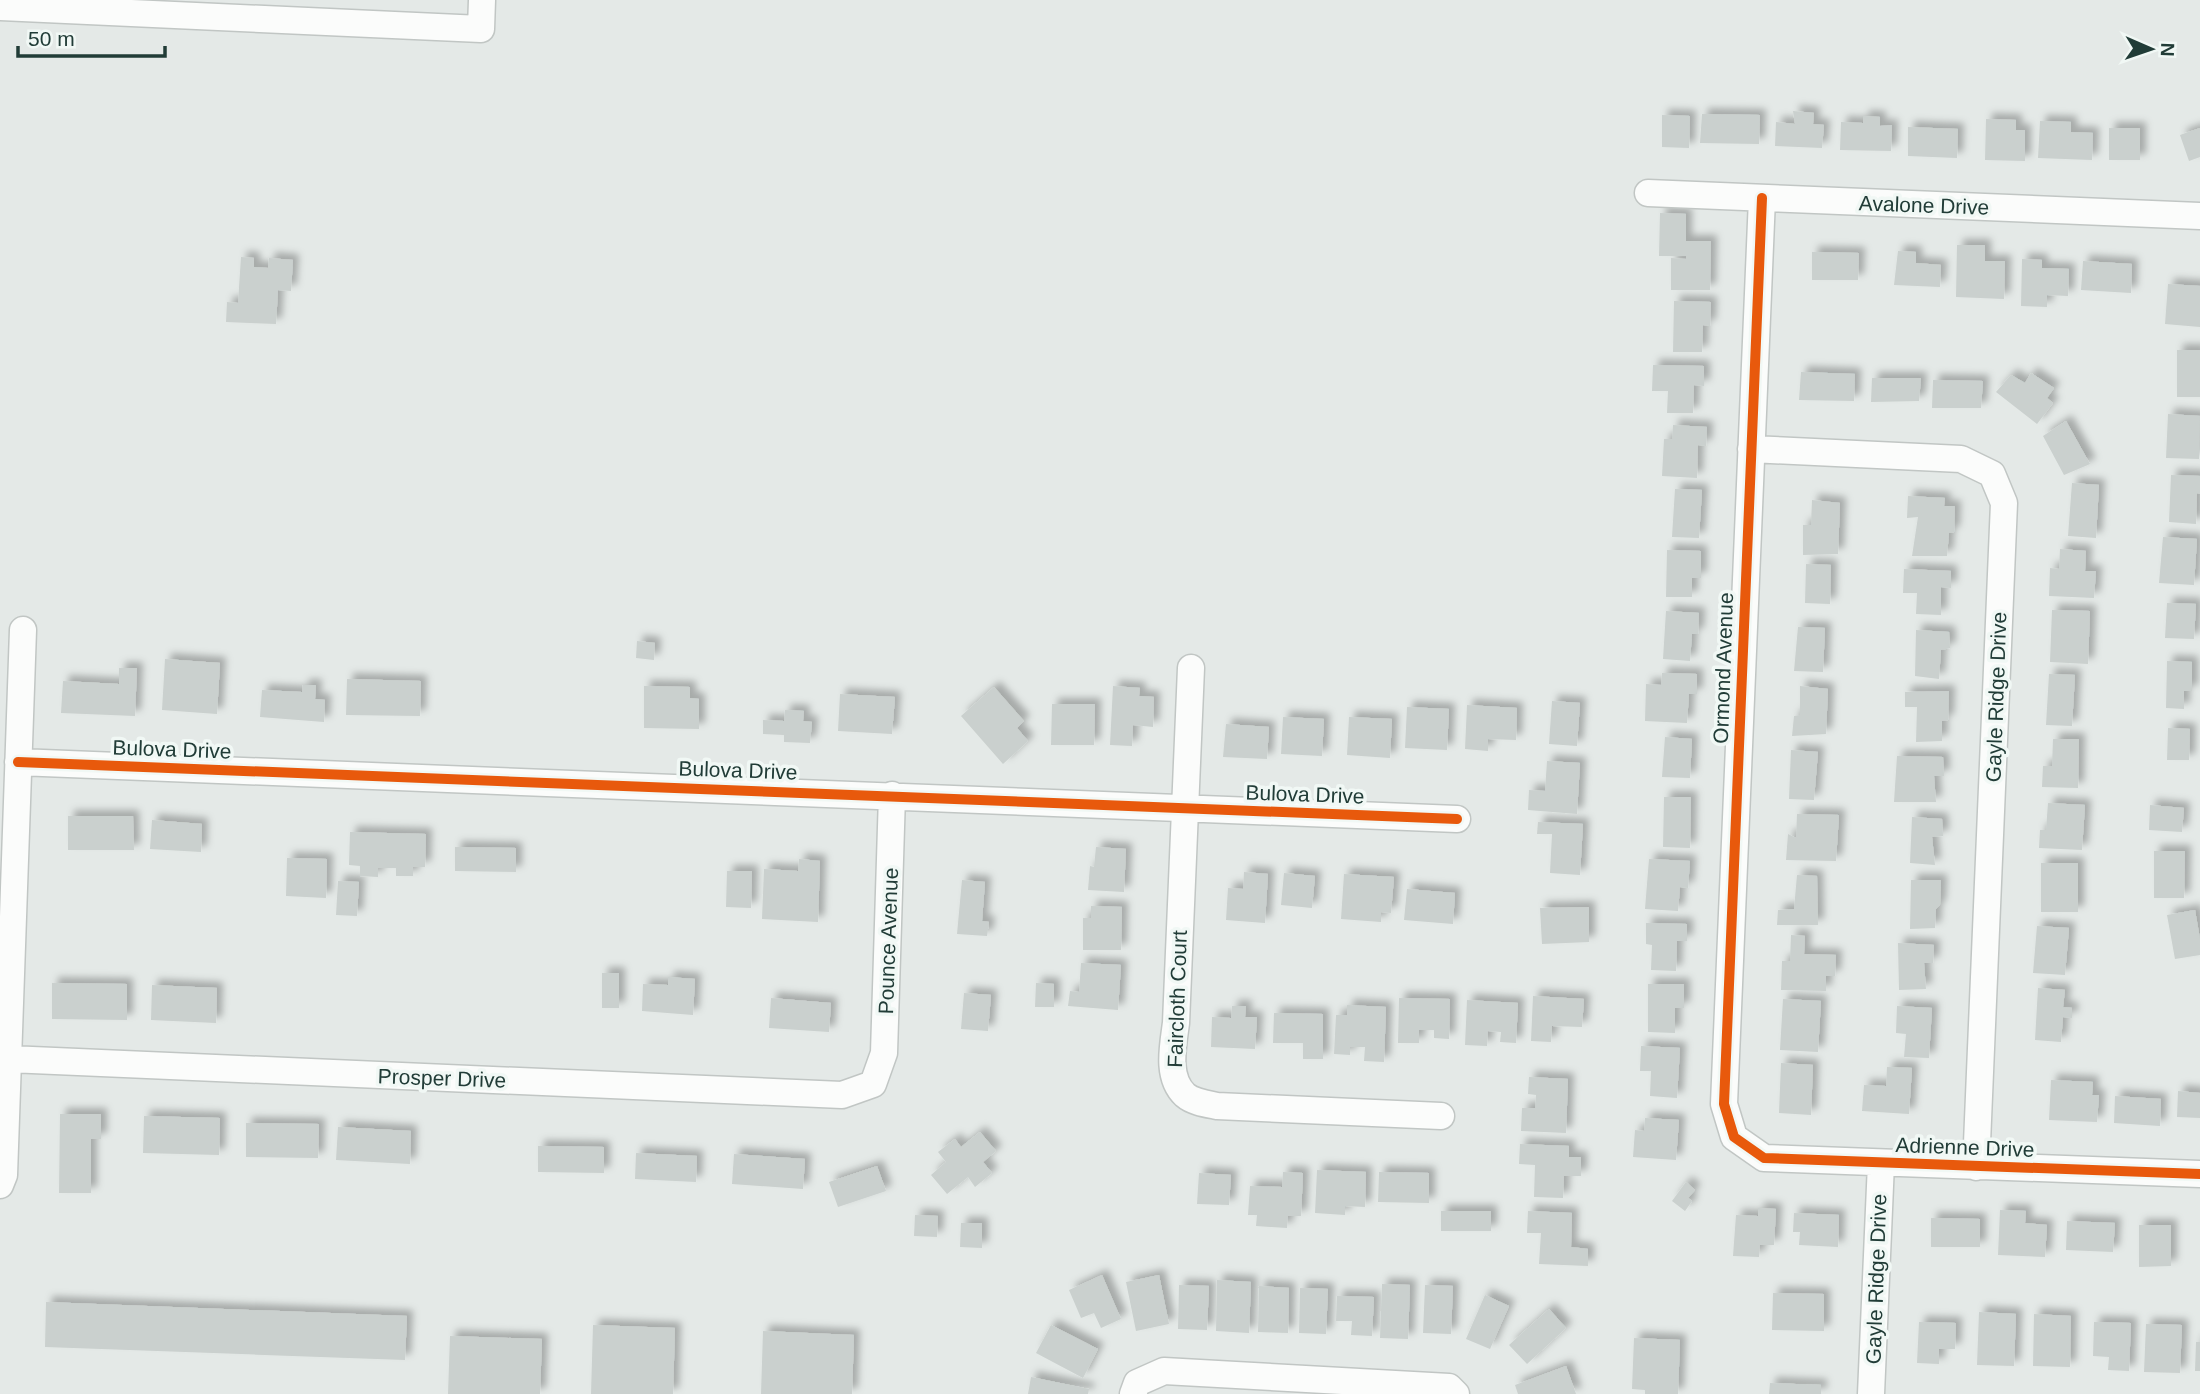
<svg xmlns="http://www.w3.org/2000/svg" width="2200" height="1394" font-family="Helvetica,sans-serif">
<defs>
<filter id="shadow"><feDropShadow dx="6" dy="-6" stdDeviation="3.5" flood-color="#0004"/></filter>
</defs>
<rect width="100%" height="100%" fill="#e4e9e7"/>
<path fill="#cad0ce" filter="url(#shadow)" d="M1793 111 1814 113 1813 124 1824 125 1822 148 1775 146 1776 122 1795 124Z
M1702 114 1760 115 1759 144 1700 143Z
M1662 115 1690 116 1689 148 1662 147Z
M1863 116 1880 117V126L1892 125 1891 151 1840 150 1841 122 1863 123Z
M1986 119 2016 120V130H2025V161L1985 160Z
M2040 121 2071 122V132L2093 133 2092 160 2038 158Z
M1908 127 1958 129 1957 158 1908 156Z
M2109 128H2140V160H2109Z
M2200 128V157L2189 161 2180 135Z
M1660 213 1686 214V241H1711L1710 290H1671V258L1686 259V256H1659Z
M1957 245H1985V261H2005L2004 299 1956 297Z
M1898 251 1916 252V263L1941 265 1940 287 1894 285Z
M1812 252 1859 253 1858 280H1812Z
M241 257 254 258V267L268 268 269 258 293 260 291 291 278 290 276 324 226 322 227 302 238 303Z
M2022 259 2042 260V268L2069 269 2068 296 2047 295V307L2021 306Z
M2083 261 2132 264 2131 293 2081 290Z
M2168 284 2200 286V327L2165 324Z
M1674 301 1711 302 1710 326 1703 325 1702 352H1673Z
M2177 350H2200V397H2177Z
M1653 365 1704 366V386L1694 385 1693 413H1667L1668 391H1652Z
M1801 372 1855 374 1854 401 1799 400Z
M2031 373 2054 388 2047 398 2053 403 2037 424 1996 392 2011 375 2025 383Z
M1872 378H1921L1919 401 1871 402Z
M1933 380 1983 381 1981 408H1932Z
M2168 414 2200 416 2199 459 2166 458Z
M2066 421 2090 464 2064 475 2043 436Z
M1673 425 1707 427 1706 446 1698 445 1697 478 1662 476 1664 439H1672Z
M2171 475 2200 476V494L2197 493 2196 524 2169 522Z
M2072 483 2099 485 2096 538 2068 536Z
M1675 489 1702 490 1699 538 1672 537Z
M1908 496 1945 498 1944 506H1955L1954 532 1949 533 1947 556H1912L1918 517 1907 518Z
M1812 500 1840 503 1838 554 1803 555V525H1811Z
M2163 537 2197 539 2194 585 2159 583Z
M2060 549 2086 551 2085 571H2096L2094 598 2049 596 2050 568 2059 569Z
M1667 550 1701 551V578H1692V597H1666Z
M1806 564 1831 565 1830 604 1805 603Z
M1904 569 1951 571V588L1941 587V615L1916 614 1917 593H1903Z
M2167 603 2196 604 2194 639 2165 638Z
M2052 610 2090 611 2088 664 2050 662Z
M1666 611 1699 613 1698 634H1692L1690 661 1663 659Z
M1798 627 1825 628 1823 672 1794 671Z
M1916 630 1949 632 1950 648 1941 650 1939 679 1915 676Z
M637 641 655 643 654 660 636 658Z
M165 659 220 663 217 714 162 710Z
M2167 661 2192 662V691H2184V709L2166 708Z
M119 668H137L135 716 61 713 63 681 119 684Z
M1662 673 1697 674V694H1689L1687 723 1645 721 1646 684 1661 685Z
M2049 674 2075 675 2072 726 2046 725Z
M347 679 421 681 420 716 346 715Z
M303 685H316L315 699 325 700 324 722 260 717 262 690 302 692Z
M644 686 690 687V698L699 699V729L644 728Z
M1113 686 1140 688 1139 696 1154 697 1153 727 1133 725 1132 746 1110 745Z
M1800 686 1828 689 1826 734 1792 736 1794 716 1800 715Z
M994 687 1024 721 1017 728 1028 741 1003 764 961 716Z
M1949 691 1948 720 1942 721V741L1916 742 1917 707H1905V692Z
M840 694 895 697 892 734 838 731Z
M1552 701 1580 703 1577 746 1549 744Z
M1052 704H1095L1094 745H1051Z
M1467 705 1517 708 1516 740 1488 739V751L1465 749Z
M1407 707 1449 709 1447 750 1405 748Z
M785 710 804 711 803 721 812 722 810 743 784 742V735L763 734V720L784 721Z
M1283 717 1324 719 1322 756 1281 754Z
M1349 717 1392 719 1390 758 1347 755Z
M1226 724 1269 727 1267 759 1223 757Z
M2168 728 2190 729 2189 760H2167Z
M1665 737 1692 739 1690 778 1662 777Z
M2053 739H2079L2078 788 2042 787 2043 766H2052Z
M1791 750 1818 752 1814 800 1789 799Z
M1897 756 1943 757 1944 776H1934L1936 802H1894Z
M1547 761 1580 763 1577 814 1528 810 1529 790 1545 791Z
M1664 797H1691L1690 848 1663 847Z
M2048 803 2085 805 2082 850 2039 848 2040 830H2046Z
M2150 805 2184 808 2182 832 2149 830Z
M1797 814 1839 815 1836 861 1786 860 1788 834 1796 838Z
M68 816H133L134 850H68Z
M1912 817 1942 819 1943 836 1932 837 1935 865 1910 863Z
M152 820 202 824 201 852 150 849Z
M1538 822 1583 824 1580 875 1550 873 1552 834H1537Z
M350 832 426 834 425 867H413V876H396V868H378V877L360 876V866L349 865Z
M455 847 516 848V872L455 871Z
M1096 847 1126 849 1124 892 1088 890 1090 866 1094 867Z
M2154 851H2185L2184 898H2154Z
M287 858 327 859 326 898 286 896Z
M799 859 820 861 818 922 762 919 764 869 798 871Z
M1649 859 1690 861 1688 888 1680 887 1678 911 1645 909Z
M2041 863H2078V912H2041Z
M727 871H752L751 908 726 907Z
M1244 872 1268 874 1265 923 1226 920 1228 888 1243 889Z
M1284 873 1315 876 1312 908 1281 905Z
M1344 874 1394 877 1391 913 1381 912V922L1341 919Z
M1797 875 1817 876 1818 925H1777L1778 910 1794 909Z
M962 880 985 882 982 921 989 922 987 936 957 934Z
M1911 880H1941L1940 905 1936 909 1935 928 1910 929Z
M338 881 359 882 357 916 336 915Z
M1407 889 1455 893 1453 924 1404 920Z
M1091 906 1122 907 1121 950H1083V918H1091Z
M1589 907V942L1542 944 1540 908Z
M2195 910 2200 939V955L2175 959 2167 915Z
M1646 923 1687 924V941H1677L1676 971 1651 970 1652 945 1646 944Z
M2037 926 2069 928 2065 975 2033 973Z
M1791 935 1805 936 1804 954 1836 955 1835 976H1826V991L1781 990 1782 961H1790Z
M1898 943 1934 945 1933 963H1924L1926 989 1899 990Z
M1081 963 1121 965 1118 1010 1068 1006 1070 991 1079 992Z
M602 973H619V1008H602Z
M668 977 695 979 693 1015 642 1011 643 984 668 985Z
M52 983 127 984V1020L52 1019Z
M1036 983 1054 984V1007H1035Z
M1648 984H1684V1008H1675V1033L1648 1032Z
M152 985 217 988 216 1023 151 1020Z
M2038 988 2065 990 2063 1007 2072 1008V1018L2063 1017 2061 1042 2035 1040Z
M964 993 991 995 988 1031 961 1029Z
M1533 996 1584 999 1582 1027 1552 1026 1551 1042 1531 1041Z
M771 998 831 1003 829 1032 769 1028Z
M1399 998 1450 999 1449 1039 1434 1038V1030H1419V1043H1398Z
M1783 999 1821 1001 1818 1052 1780 1050Z
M1467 1000 1518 1003 1516 1043 1500 1042 1501 1032 1488 1031 1487 1046 1465 1045Z
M1347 1005 1386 1007 1384 1062 1364 1061 1365 1047H1350V1055L1334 1054 1336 1015H1347Z
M1232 1006H1246L1245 1017H1257L1255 1049 1211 1047 1212 1017 1231 1018Z
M1897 1006 1932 1008 1929 1058 1904 1057 1906 1034 1896 1033Z
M1274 1013 1323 1014V1059H1303V1043H1273Z
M1641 1046 1680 1048 1677 1098 1650 1096 1651 1071H1640Z
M1781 1063 1813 1065 1811 1115 1779 1113Z
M1887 1067 1912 1068 1909 1114 1862 1111 1864 1085 1886 1086Z
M1529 1077 1568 1079 1566 1133 1521 1131 1522 1108H1535L1536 1095 1528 1094Z
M2051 1080 2093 1082 2092 1095H2099L2097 1122 2049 1120Z
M2178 1091 2200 1093V1118L2177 1117Z
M2115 1096 2161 1099 2160 1126 2114 1123Z
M60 1114H101V1139H91V1193H59Z
M144 1116 220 1118 219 1155 143 1153Z
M1645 1118 1679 1120 1676 1160 1633 1157 1635 1130 1644 1131Z
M246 1123 319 1124 318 1158 246 1157Z
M338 1127 411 1131 410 1164 336 1160Z
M980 1132 996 1151 983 1162 992 1173 975 1187 968 1177 947 1194 931 1175 946 1162 938 1152 955 1139 961 1147Z
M1520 1144 1569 1146V1157H1581V1176H1564L1563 1198 1534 1197 1535 1165 1519 1164Z
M538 1146 604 1147V1173L538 1172Z
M636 1153 697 1156 696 1182 635 1179Z
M734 1154 805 1159 803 1189 732 1184Z
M877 1166 886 1191 838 1207 829 1182Z
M1317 1170 1366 1172 1365 1207 1345 1206V1215L1315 1213Z
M1283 1172 1303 1173 1301 1216H1288L1287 1228 1256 1226 1257 1215H1248L1250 1186 1282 1187Z
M1379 1172 1429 1173V1203L1378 1202Z
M1199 1173 1231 1175 1229 1205 1197 1204Z
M1686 1182 1695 1190 1688 1198 1692 1201 1685 1211 1672 1201Z
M1758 1208 1776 1209 1774 1245H1760L1759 1257 1733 1256 1736 1215 1758 1216Z
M2000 1210 2026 1211 2025 1223 2047 1225 2045 1257 1998 1255Z
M1441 1211H1491V1231H1441Z
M1528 1211 1572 1213 1571 1247 1588 1249V1266L1539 1264 1541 1233H1527Z
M1794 1213 1839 1215 1838 1247 1799 1245 1800 1232H1793Z
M915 1215 938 1216 937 1237 914 1236Z
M1931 1218 1980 1219V1247H1931Z
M2067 1221 2115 1223 2113 1252 2066 1250Z
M961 1223H982V1248L960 1247Z
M2139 1225H2171V1266L2139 1267Z
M1102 1275 1121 1319 1101 1328 1094 1313 1081 1318 1069 1290Z
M1159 1275 1169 1324 1136 1331 1126 1282Z
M1217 1280 1251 1282 1249 1333 1216 1331Z
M1382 1284 1410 1285 1408 1339 1380 1338Z
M1179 1285 1209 1286 1207 1330 1178 1329Z
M1425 1285 1453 1286 1451 1334 1423 1333Z
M1259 1286 1289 1288 1288 1333 1258 1332Z
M1300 1288 1328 1289 1326 1334 1299 1333Z
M1773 1293 1824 1294V1331L1772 1330Z
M1485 1295 1509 1306 1490 1349 1466 1339Z
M1337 1296 1374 1297 1372 1336 1351 1335 1352 1321H1336Z
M46 1302 407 1316 405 1360 45 1347Z
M1549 1309 1566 1328 1527 1364 1509 1345Z
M1979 1312 2016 1314 2014 1366 1977 1365Z
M2034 1314 2071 1316 2070 1367 2033 1366Z
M1919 1322 1956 1323 1955 1349H1939V1364L1917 1363Z
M2094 1322 2131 1323 2129 1371 2108 1370 2109 1357 2093 1356Z
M2146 1324 2182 1325 2180 1373 2144 1372Z
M593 1325 675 1328 673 1394H591Z
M1051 1325 1098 1349 1083 1378 1036 1353Z
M763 1331 854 1335 852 1394H761Z
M450 1336 542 1339 540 1394H448Z
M1634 1338 1680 1340 1678 1394H1645V1390L1632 1389Z
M2196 1342H2200V1371H2195Z
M1566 1366 1576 1394H1518L1515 1385Z
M1031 1377 1089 1389 1088 1394H1028Z
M1770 1383 1821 1385V1394H1769Z"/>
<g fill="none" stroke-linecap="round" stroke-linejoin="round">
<defs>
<path id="minor" d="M0 7 481 29 482 0
M1648 193 2200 216
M1762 198 1724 1104 1734 1137 1764 1158 2200 1174
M1751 449 1961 459 1992 474 2004 503 1976 1167
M1191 668 1176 1023C1173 1046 1166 1077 1185 1095 1193 1102 1207 1104 1217 1106L1441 1116
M18 762 1457 819
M9 1059 842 1095 873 1084 884 1053 892 795
M0 1185 4 1175 23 630
M1133 1394 1137 1383 1164 1371 1449 1387 1456 1394
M1871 1394 1881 1163"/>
</defs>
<use href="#minor" stroke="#c1c6c4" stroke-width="29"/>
<use href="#minor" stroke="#fbfcfb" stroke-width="26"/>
<defs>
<path id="cycleway" d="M1762 198 1724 1104 1734 1137 1764 1158 2200 1174
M18 762 1457 819"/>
</defs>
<use href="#cycleway" stroke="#f1f8f5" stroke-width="15"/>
<use href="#cycleway" stroke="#e8590c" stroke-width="10"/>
</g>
<g text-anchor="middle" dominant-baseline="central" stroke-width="7" stroke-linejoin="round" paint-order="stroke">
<g font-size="21" fill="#213c37" stroke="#f1f8f5">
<text transform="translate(1924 205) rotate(2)">Avalone Drive</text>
<text transform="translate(1723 668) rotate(-88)">Ormond Avenue</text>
<text transform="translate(1996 697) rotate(-88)">Gayle Ridge Drive</text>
<text transform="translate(172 749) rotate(2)">Bulova Drive</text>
<text transform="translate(738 770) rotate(2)">Bulova Drive</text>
<text transform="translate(1305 794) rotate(2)">Bulova Drive</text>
<text transform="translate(888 941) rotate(-88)">Pounce Avenue</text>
<text transform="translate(1177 999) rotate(-88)">Faircloth Court</text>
<text transform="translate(442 1078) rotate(2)">Prosper Drive</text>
<text transform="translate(1965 1147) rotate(2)">Adrienne Drive</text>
<text transform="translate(1876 1279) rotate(-88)">Gayle Ridge Drive</text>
</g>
</g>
<g transform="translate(2151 49) rotate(92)" stroke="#f1f8f5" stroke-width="5" paint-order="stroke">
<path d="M0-5L12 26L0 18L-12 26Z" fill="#213c37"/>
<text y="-10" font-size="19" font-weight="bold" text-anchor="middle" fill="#213c37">N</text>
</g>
<path d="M18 46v10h147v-10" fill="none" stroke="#213c37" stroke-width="3.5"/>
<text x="28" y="46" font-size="21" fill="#213c37" stroke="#f1f8f5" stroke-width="5" paint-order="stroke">50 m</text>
</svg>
